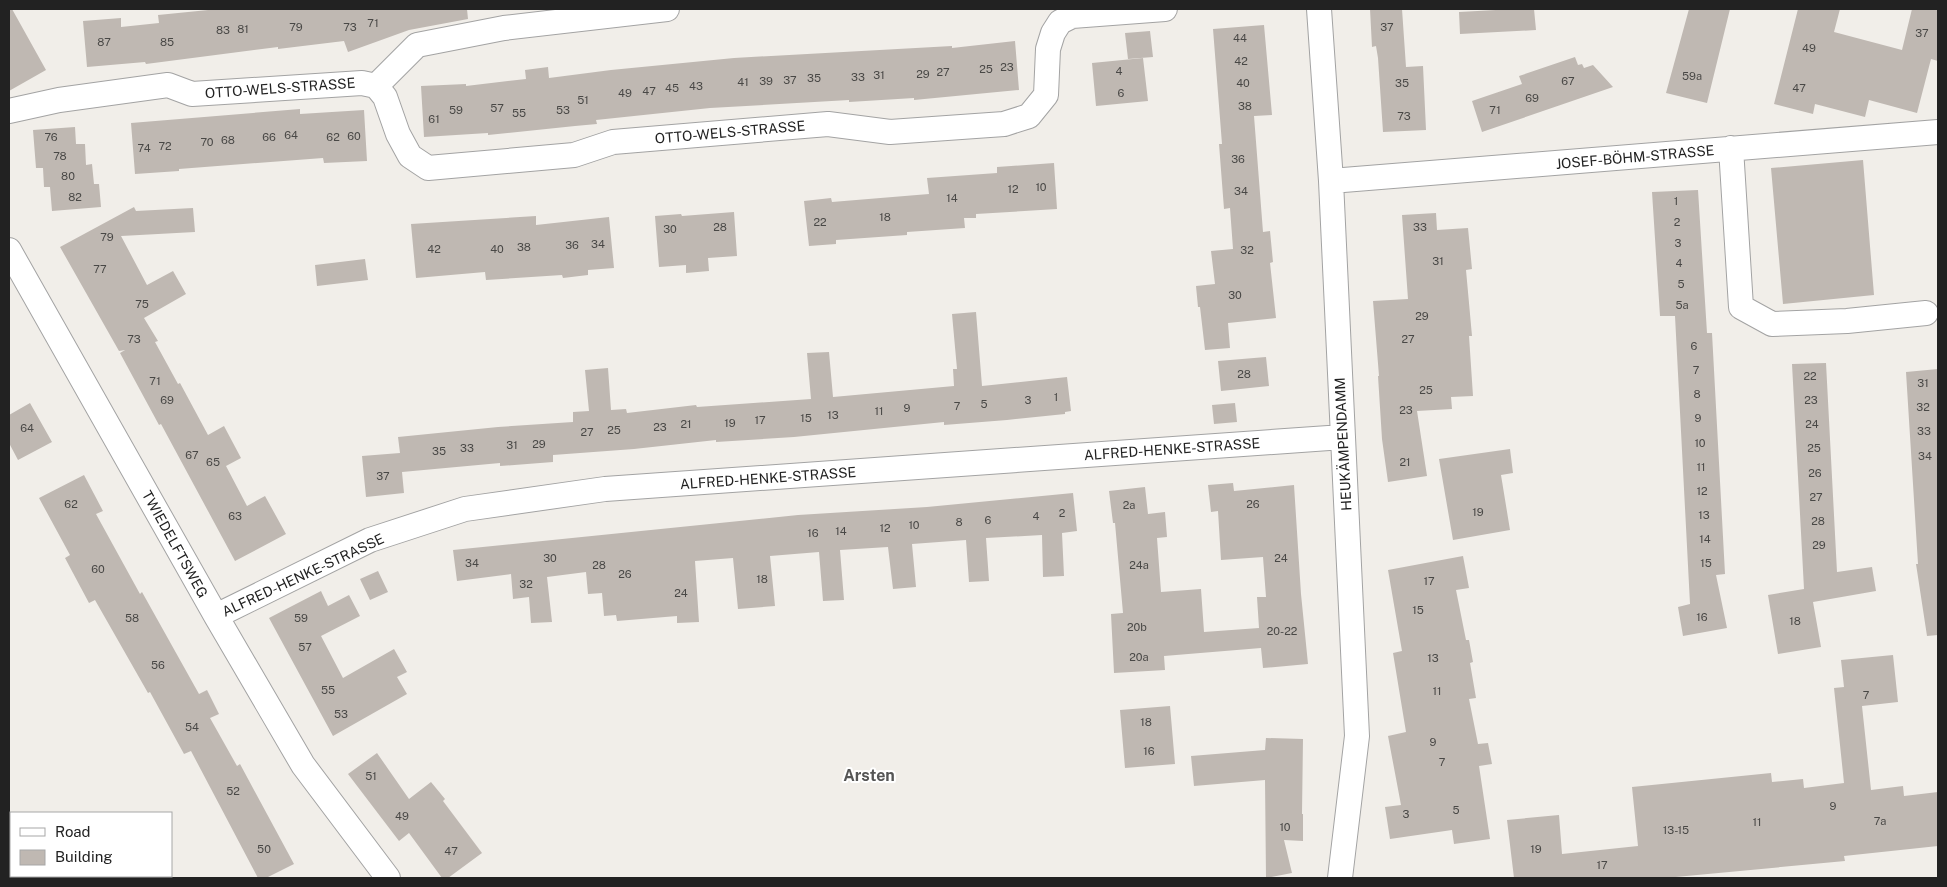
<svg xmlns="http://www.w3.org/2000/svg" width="1947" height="887" font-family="'Public Sans',sans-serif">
<rect width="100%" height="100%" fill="#f1eee9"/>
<path fill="#bfb8b2" d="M9 9H12L46 70 9 91Z
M218 9H467L468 19 409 30 348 52 344 41 278 49V47L146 64 145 62 87 67 83 21 121 18V27L159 23 158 15Z
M1370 9H1402L1406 67 1423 66 1426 130 1383 132 1378 58 1376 46 1372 47Z
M1514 9H1534L1536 30 1460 34 1459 12Z
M1689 9H1730L1707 103 1666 93Z
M1798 9H1840L1834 32 1902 50 1912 9H1938V61L1931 59 1917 113 1869 100 1865 117 1815 104 1813 114 1774 104Z
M1264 25 1272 115 1254 116 1263 232 1270 231 1273 262 1270 263 1276 318 1228 323 1230 348 1205 350 1200 307H1198L1196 286 1215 284 1211 251 1233 249 1230 208 1224 209 1219 144H1222L1213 29Z
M1150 31 1153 57 1128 59 1125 33Z
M1015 41 1019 90 914 100V98L849 102V100L710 108 596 120 597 124 575 126 488 135V133L424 137 421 86 466 84V86L526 79 525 70 548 67 549 78 611 70 734 58 952 46V48Z
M1575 57 1578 65 1582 64 1584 68 1593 65 1613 87 1482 132 1472 101 1522 84 1519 76Z
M1143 58 1148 101 1096 106 1092 63Z
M300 109V114L364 110 367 161 324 163 323 158 179 169V171L135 174 131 123Z
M75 127 76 144H85L86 165 92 164 94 184H99L101 207 52 211 50 187H44L43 168H36L33 130Z
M1863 160 1874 295 1783 304 1771 168Z
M1054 163 1057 209 976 214V218H964L965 228 907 232V235L836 240V244L809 246 804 201 831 198 832 202 929 194 927 178 997 173V167Z
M1698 190 1707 333H1712L1725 574 1716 575 1727 628 1683 636 1678 607 1690 604 1675 316H1660L1652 192Z
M134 207 136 211 193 208 195 232 121 236 147 285 173 271 186 294 144 318 158 341 155 342 178 384 180 383 208 435 224 426 241 458 226 466 247 506 265 496 286 534 235 561 161 424 159 425 120 353 125 350 119 351 60 247Z
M734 212 737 256 708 258 709 271 686 273V265L659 267 655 216 681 214 682 216Z
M1436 213 1437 230 1468 228 1472 269 1466 270 1472 336H1469L1473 396 1451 397 1452 409 1417 411 1427 476 1388 482 1382 439 1378 376H1379L1373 301 1408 299 1402 215Z
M536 216V225L609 217 614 268 588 270V275L563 278 562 275 486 280 485 272 416 278 411 224Z
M365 259 368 280 317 286 315 265Z
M976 312 982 386 1067 377 1071 411 1065 412V414L1007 420 944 425V422L794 437 716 442V440L634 449 553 455V462L500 466V463L402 472 404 493 366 497 362 456 400 453 398 437 498 427 573 422V412L589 411 585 370 608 368 611 410 626 409 627 413 696 405 697 407 811 399 807 353 829 352 833 397 954 386 953 369H957L952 314Z
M1266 357 1269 386 1221 391 1218 361Z
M1826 363 1837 572 1872 567 1876 591 1813 602 1821 647 1778 654 1768 595 1804 589 1792 364Z
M1938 369V635L1927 636 1916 564H1918L1906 372Z
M30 403 52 442 18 460 9 443V415Z
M1235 403 1237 422 1214 424 1212 405Z
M1510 449 1513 473 1501 475 1510 530 1453 540 1439 459Z
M84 475 103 511 96 514 140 594 142 592 199 694 207 690 219 714 210 718 237 766 240 764 294 864 266 878H258L191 751 184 754 150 692 148 693 95 600 89 603 65 558 70 555 39 498Z
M1233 483 1234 491 1294 485 1301 594 1308 664 1263 668 1261 648 1164 656 1165 670 1114 673 1111 614 1123 613 1115 523H1113L1109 491 1145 487 1148 514 1165 512 1167 537 1157 538 1161 592 1201 589 1204 632 1259 628 1257 597H1266L1263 557 1221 560 1218 511 1211 512 1208 485Z
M1073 493 1077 531 1062 533 1064 576 1043 577 1042 535 986 538 989 581 969 582 966 540 912 544 916 587 893 589 888 547 840 550 844 600 823 601 819 552 770 556 775 606 738 609 733 558 695 561 699 622 677 623V616L617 621 616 615 604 616 602 593 588 594 586 572 547 577 552 622 531 623 529 597 513 599 511 574 457 581 453 550 798 515 927 507Z
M1463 556 1469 588 1456 590 1466 640H1469L1473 662 1470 663 1476 698 1469 699 1478 744 1488 743 1492 764 1479 766 1490 839 1454 844 1452 830 1390 839 1385 807 1401 805 1388 736 1406 732 1393 653 1402 651 1388 570Z
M378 571 388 592 370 600 360 579Z
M321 591 328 606 349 595 360 616 321 636 343 678 394 649 407 672 397 677 407 694 333 736 269 618Z
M1893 655 1898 702 1862 706 1871 790 1903 786 1904 796 1938 792V846L1844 856 1845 861 1665 878H1514L1507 820 1559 815 1562 854 1638 846 1632 787 1771 773 1772 782 1803 779 1804 788 1844 783 1834 688 1844 687 1841 660Z
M1170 706 1175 764 1125 768 1120 710Z
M1266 738 1303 739 1302 814H1303V841L1284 840 1292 873 1266 878 1265 780 1194 786 1191 756 1265 750Z
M377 753 409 799 431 782 445 799 443 801 482 853 448 878H442L409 833 399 841 348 774Z"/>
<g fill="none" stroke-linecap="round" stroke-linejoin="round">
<defs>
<path id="minor" d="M1319 9 1331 181 1357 736 1340 878
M376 86 417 45 504 28 667 9
M9 111 59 100 168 85 192 94 362 83 376 86 385 97 398 134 410 156 428 168 574 155 613 142 828 124 890 132 1004 124 1029 116 1046 95 1048 49 1053 33 1060 22 1072 16 1165 9
M1731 148 1741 307 1772 324 1847 321 1926 313
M1331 181 1938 132
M9 250 216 616 303 765 388 878
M216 616 370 540 465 509 605 489 1343 437"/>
</defs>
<use href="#minor" stroke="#a3a3a3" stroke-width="26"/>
<use href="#minor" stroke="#fff" stroke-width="24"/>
</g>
<g text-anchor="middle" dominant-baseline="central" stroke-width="4" stroke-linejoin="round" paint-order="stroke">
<g font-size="11" fill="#494846">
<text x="373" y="23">71</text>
<text x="296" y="27">79</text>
<text x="350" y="27">73</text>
<text x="1387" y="27">37</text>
<text x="243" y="29">81</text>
<text x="223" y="30">83</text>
<text x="1922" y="33">37</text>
<text x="1240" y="38">44</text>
<text x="104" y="42">87</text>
<text x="167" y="42">85</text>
<text x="1809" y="48">49</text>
<text x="1241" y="61">42</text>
<text x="1007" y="67">23</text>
<text x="986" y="69">25</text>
<text x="1119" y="71">4</text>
<text x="943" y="72">27</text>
<text x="923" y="74">29</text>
<text x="879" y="75">31</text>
<text x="1692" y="76">59a</text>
<text x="858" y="77">33</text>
<text x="814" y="78">35</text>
<text x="790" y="80">37</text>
<text x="766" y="81">39</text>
<text x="1568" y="81">67</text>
<text x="743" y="82">41</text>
<text x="1243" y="83">40</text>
<text x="1402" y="83">35</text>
<text x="696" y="86">43</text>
<text x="672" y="88">45</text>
<text x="1799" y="88">47</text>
<text x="649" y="91">47</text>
<text x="625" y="93">49</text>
<text x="1121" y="93">6</text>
<text x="1532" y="98">69</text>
<text x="583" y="100">51</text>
<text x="1245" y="106">38</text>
<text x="497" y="108">57</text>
<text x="456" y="110">59</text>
<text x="563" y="110">53</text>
<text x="1495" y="110">71</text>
<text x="519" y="113">55</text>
<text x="1404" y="116">73</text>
<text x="434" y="119">61</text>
<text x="291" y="135">64</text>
<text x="354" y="136">60</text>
<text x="51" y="137">76</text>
<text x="269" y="137">66</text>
<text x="333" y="137">62</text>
<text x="228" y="140">68</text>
<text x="207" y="142">70</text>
<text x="165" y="146">72</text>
<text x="144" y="148">74</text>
<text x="60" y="156">78</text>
<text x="1238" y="159">36</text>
<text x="68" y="176">80</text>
<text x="1041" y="187">10</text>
<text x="1013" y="189">12</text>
<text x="1241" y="191">34</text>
<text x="75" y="197">82</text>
<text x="952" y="198">14</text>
<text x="1676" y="201">1</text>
<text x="885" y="217">18</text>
<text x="820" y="222">22</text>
<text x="1677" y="222">2</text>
<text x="720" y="227">28</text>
<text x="1420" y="227">33</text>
<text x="670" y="229">30</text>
<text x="107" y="237">79</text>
<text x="1678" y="243">3</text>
<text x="598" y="244">34</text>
<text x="572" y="245">36</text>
<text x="524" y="247">38</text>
<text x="434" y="249">42</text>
<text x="497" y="249">40</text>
<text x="1247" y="250">32</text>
<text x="1438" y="261">31</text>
<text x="1679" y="263">4</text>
<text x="100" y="269">77</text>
<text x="1681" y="284">5</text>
<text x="1235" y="295">30</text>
<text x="142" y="304">75</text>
<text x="1682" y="305">5a</text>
<text x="1422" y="316">29</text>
<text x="134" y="339">73</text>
<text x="1408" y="339">27</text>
<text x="1694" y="346">6</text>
<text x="1696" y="370">7</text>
<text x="1244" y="374">28</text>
<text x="1810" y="376">22</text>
<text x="155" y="381">71</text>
<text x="1923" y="383">31</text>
<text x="1426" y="390">25</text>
<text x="1697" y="394">8</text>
<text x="1056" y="397">1</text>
<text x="167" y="400">69</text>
<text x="1028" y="400">3</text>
<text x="1811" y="400">23</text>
<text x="984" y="404">5</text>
<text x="957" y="406">7</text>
<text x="1923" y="407">32</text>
<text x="907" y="408">9</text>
<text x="1406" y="410">23</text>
<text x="879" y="411">11</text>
<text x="833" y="415">13</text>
<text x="806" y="418">15</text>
<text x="1698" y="418">9</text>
<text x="760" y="420">17</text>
<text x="730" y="423">19</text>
<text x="686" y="424">21</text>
<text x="1812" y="424">24</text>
<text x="660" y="427">23</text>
<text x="27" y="428">64</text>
<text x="614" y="430">25</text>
<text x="1924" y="431">33</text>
<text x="587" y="432">27</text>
<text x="1700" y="443">10</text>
<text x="539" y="444">29</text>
<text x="512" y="445">31</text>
<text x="467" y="448">33</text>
<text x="1814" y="448">25</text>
<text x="439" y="451">35</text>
<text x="192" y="455">67</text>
<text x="1925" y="456">34</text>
<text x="213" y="462">65</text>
<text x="1405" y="462">21</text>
<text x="1701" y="467">11</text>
<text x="1815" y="473">26</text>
<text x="383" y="476">37</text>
<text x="1702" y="491">12</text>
<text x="1816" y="497">27</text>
<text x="71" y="504">62</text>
<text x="1253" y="504">26</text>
<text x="1129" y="505">2a</text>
<text x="1478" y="512">19</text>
<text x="1062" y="513">2</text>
<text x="1704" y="515">13</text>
<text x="235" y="516">63</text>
<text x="1036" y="516">4</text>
<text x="988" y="520">6</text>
<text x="1818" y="521">28</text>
<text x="959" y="522">8</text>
<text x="914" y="525">10</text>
<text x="885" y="528">12</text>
<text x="841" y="531">14</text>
<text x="813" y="533">16</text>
<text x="1705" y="539">14</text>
<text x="1819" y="545">29</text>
<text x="550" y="558">30</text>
<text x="1281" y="558">24</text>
<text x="472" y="563">34</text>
<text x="1706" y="563">15</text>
<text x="599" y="565">28</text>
<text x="1139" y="565">24a</text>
<text x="98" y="569">60</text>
<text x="625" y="574">26</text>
<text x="762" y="579">18</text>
<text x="1429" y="581">17</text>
<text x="526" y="584">32</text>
<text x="681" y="593">24</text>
<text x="1418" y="610">15</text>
<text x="1702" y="617">16</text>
<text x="132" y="618">58</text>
<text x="301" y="618">59</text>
<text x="1795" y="621">18</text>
<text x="1137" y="627">20b</text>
<text x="1282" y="631">20-22</text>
<text x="305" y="647">57</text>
<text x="1139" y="657">20a</text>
<text x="1433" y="658">13</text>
<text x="158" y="665">56</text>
<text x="328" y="690">55</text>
<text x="1437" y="691">11</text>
<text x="1866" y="695">7</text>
<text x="341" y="714">53</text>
<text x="1146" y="722">18</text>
<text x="192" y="727">54</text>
<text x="1433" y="742">9</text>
<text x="1149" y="751">16</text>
<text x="1442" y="762">7</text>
<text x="371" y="776">51</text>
<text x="233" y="791">52</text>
<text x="1833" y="806">9</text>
<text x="1456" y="810">5</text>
<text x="1406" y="814">3</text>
<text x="402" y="816">49</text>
<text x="1880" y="821">7a</text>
<text x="1757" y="822">11</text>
<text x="1285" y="827">10</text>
<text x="1676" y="830">13-15</text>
<text x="264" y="849">50</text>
<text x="1536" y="849">19</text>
<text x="451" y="851">47</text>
<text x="1602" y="865">17</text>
</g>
<g font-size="14" fill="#222" stroke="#fff">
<text transform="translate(280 88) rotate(-4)">OTTO-WELS-STRASSE</text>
<text transform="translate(730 132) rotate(-5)">OTTO-WELS-STRASSE</text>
<text transform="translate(1635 157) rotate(-5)">JOSEF-BÖHM-STRASSE</text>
<text transform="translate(1343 444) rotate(-93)">HEUKÄMPENDAMM</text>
<text transform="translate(1172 449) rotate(-4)">ALFRED-HENKE-STRASSE</text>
<text transform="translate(768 478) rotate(-4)">ALFRED-HENKE-STRASSE</text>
<text transform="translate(175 544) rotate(61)">TWIEDELFTSWEG</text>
<text transform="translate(303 575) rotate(-25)">ALFRED-HENKE-STRASSE</text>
</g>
<g font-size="16" font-weight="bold" fill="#555" stroke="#fff">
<text x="869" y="775">Arsten</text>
</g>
</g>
<rect width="1947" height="887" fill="none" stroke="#222222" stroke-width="20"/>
<rect x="10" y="812" width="162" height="65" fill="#ffffff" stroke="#a7a7a7"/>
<rect x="20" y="828" width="25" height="8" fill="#ffffff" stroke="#a7a7a7"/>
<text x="55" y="837" font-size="15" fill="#222222">Road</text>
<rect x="20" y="850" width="25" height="15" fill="#bfb8b2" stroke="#a7a7a7"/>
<text x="55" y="862" font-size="15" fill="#222222">Building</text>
</svg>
